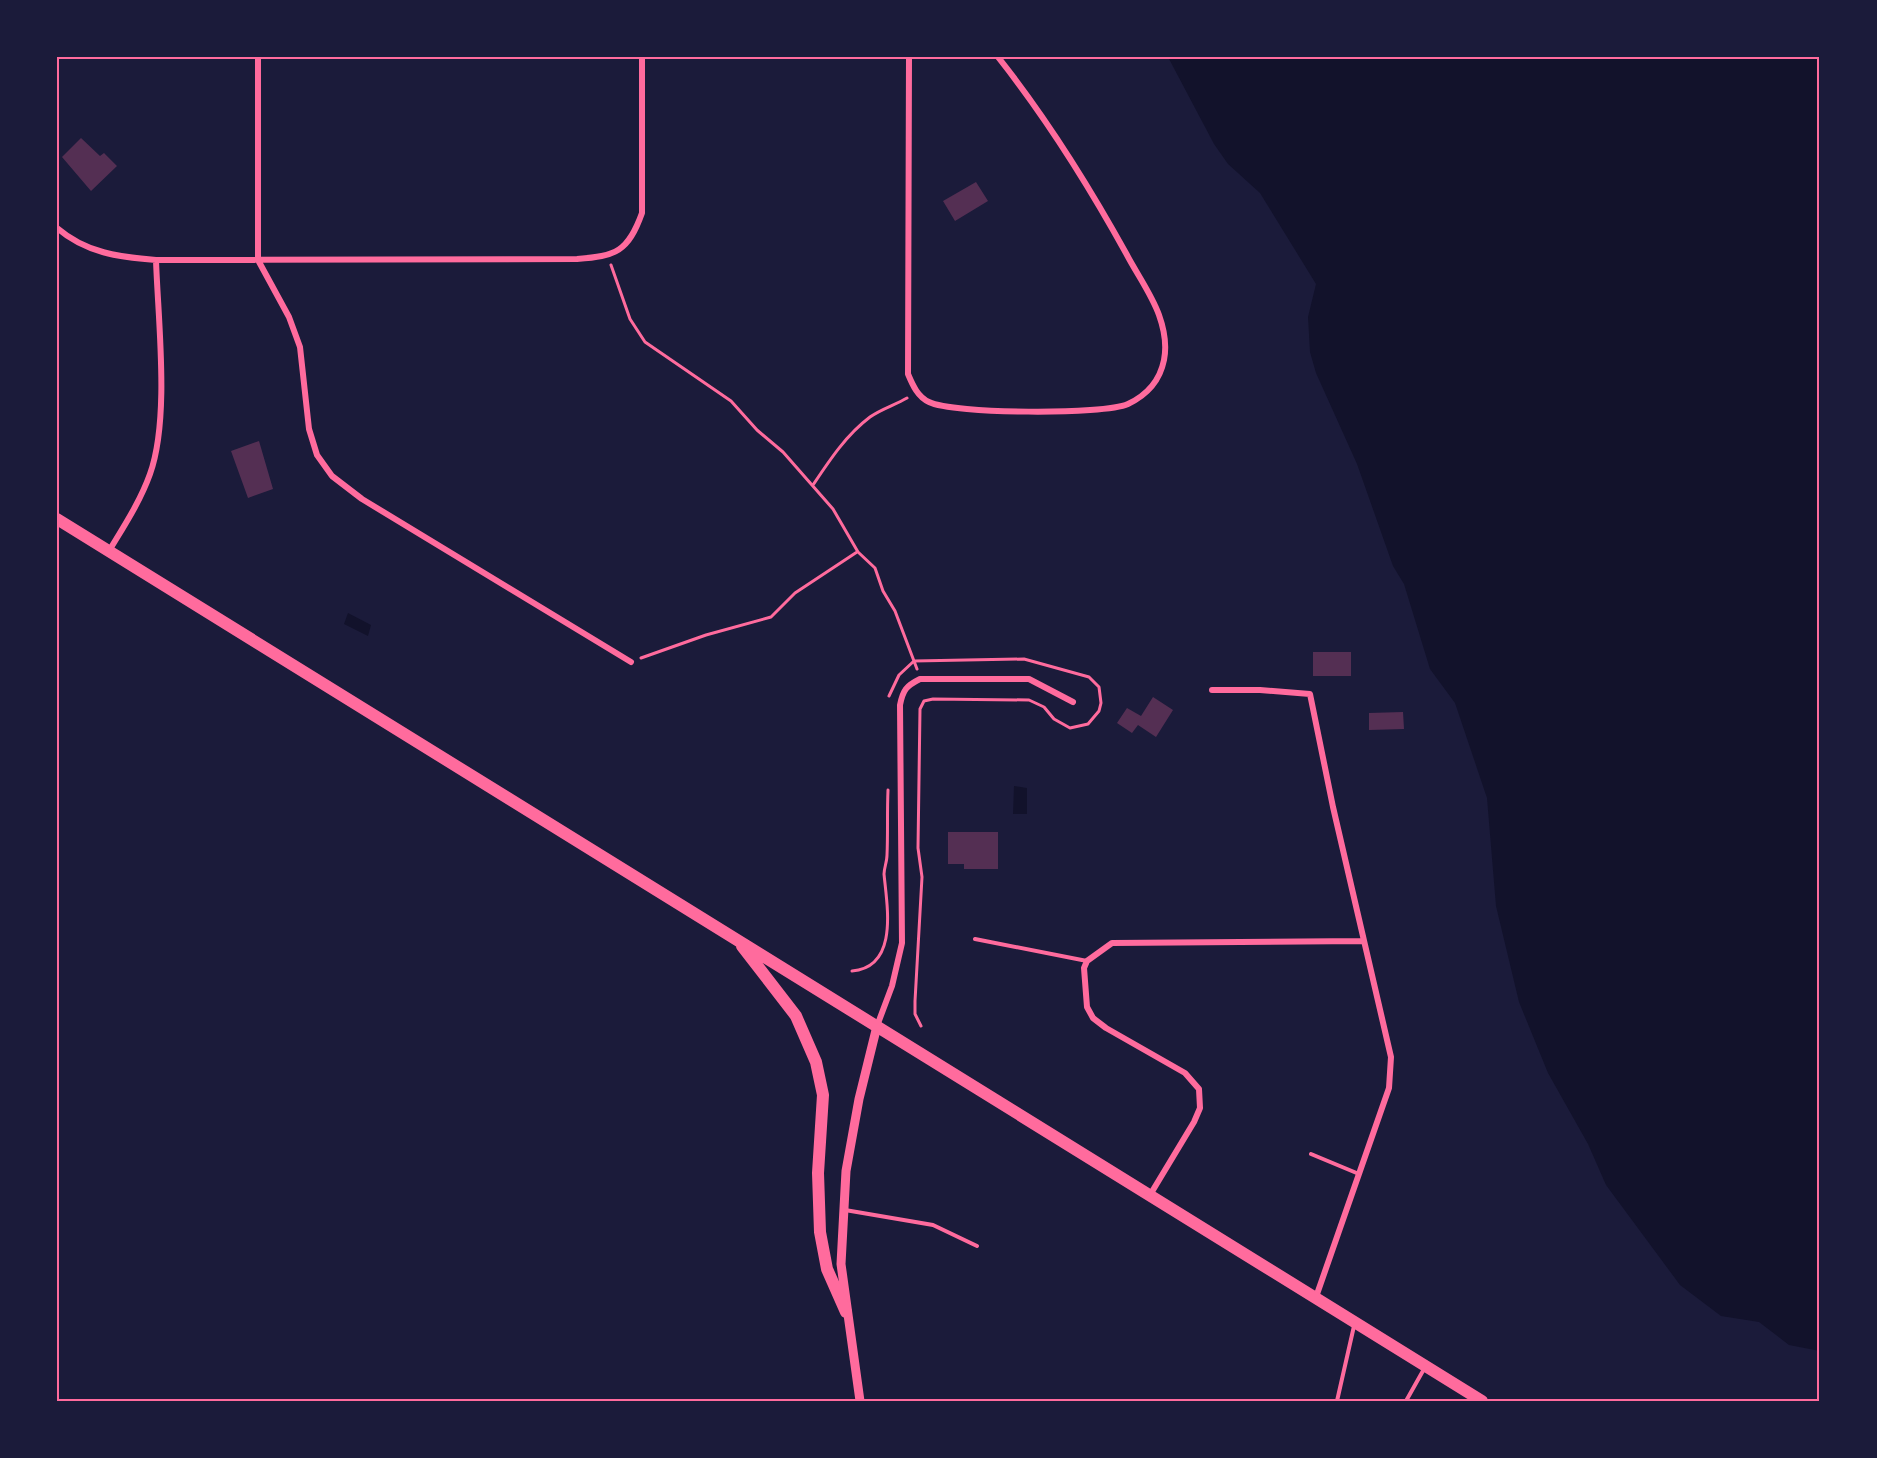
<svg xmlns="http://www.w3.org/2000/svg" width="1877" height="1458" font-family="Figtree,sans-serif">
<rect width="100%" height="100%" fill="#1b1b3a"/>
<path fill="#12122b" d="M1168 57H1820V1351L1789 1345 1759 1322 1721 1316 1680 1285 1606 1185 1588 1144 1548 1073 1519 1002 1496 906 1487 798 1455 703 1430 669 1404 584 1393 566 1357 464 1316 373 1310 352 1308 317 1316 284 1260 193 1228 164 1214 144Z
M348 613 371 625 368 636 344 624Z
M1014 786 1027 788V814H1013Z"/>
<path fill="#542f53" d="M81 138 100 156 104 153 117 166 91 191 62 157Z
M976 182 988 201 955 221 943 201Z
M259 441 273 489 248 498 231 451Z
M1313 652H1351V676H1313Z
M1153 697 1173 710 1156 737 1138 725 1132 733 1117 723 1127 708 1141 716Z
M1403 712 1404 729 1369 730V713Z
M948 832H998V869H964V864H948Z"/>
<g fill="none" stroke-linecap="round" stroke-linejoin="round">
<path stroke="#ff6b9d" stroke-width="3" d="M611 265 630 319 645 342 731 401 757 430 783 452 833 509 858 552 875 568 883 591 895 611 917 669
M813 485C829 461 846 435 870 417 881 409 895 405 907 398
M641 658 706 635 771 617 795 593 857 552
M889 696 899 675 914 661 1024 659 1089 677 1099 687 1101 703 1099 711 1088 724 1070 728 1054 719 1044 707 1029 700 933 699 924 701 920 709 918 848 922 877 915 1001V1014L921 1026
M852 971C899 967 887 906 884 874 884 868 887 862 887 855 888 834 887 812 888 790"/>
<path stroke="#ff6b9d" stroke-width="4" d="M975 939 1087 961
M1311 1154 1359 1174
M845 1210 933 1225 977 1246
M1337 1401 1354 1326
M1406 1401 1424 1369"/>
<path stroke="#ff6b9d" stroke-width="6" d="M258 57V260L289 317 300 347 309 429 317 455 332 476 362 499 631 662
M909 57 908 374C913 386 918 397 929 402 953 414 1104 415 1128 404 1147 395 1160 380 1164 360 1167 345 1164 329 1159 315 1152 295 1137 274 1127 255 1089 186 1047 119 998 57
M57 228C86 253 119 257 156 260L577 259C616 256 628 252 642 213V57
M109 551C124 526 140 502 150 474 170 418 158 321 156 260
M1212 690H1260L1310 694 1333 807 1391 1057 1389 1088 1316 1297
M877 1026 892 986 902 943 900 705C903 690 906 686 920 679H1029L1073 702
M1150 1195 1194 1122 1200 1108 1199 1089 1185 1073 1106 1028 1093 1018 1087 1007 1084 968 1087 961 1112 943 1364 941"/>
<path stroke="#ff6b9d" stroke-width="9" d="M860 1401 841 1264 846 1171 859 1099 877 1026"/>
<path stroke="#ff6b9d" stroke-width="12" d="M57 519 1482 1401
M742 946 796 1016 816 1062 823 1095 818 1173 820 1232 827 1269 846 1312"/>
</g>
<rect width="1877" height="1458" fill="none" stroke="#1b1b3a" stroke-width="117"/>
<rect x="58" y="58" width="1760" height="1342" fill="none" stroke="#ff6b9d" stroke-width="2"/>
</svg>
